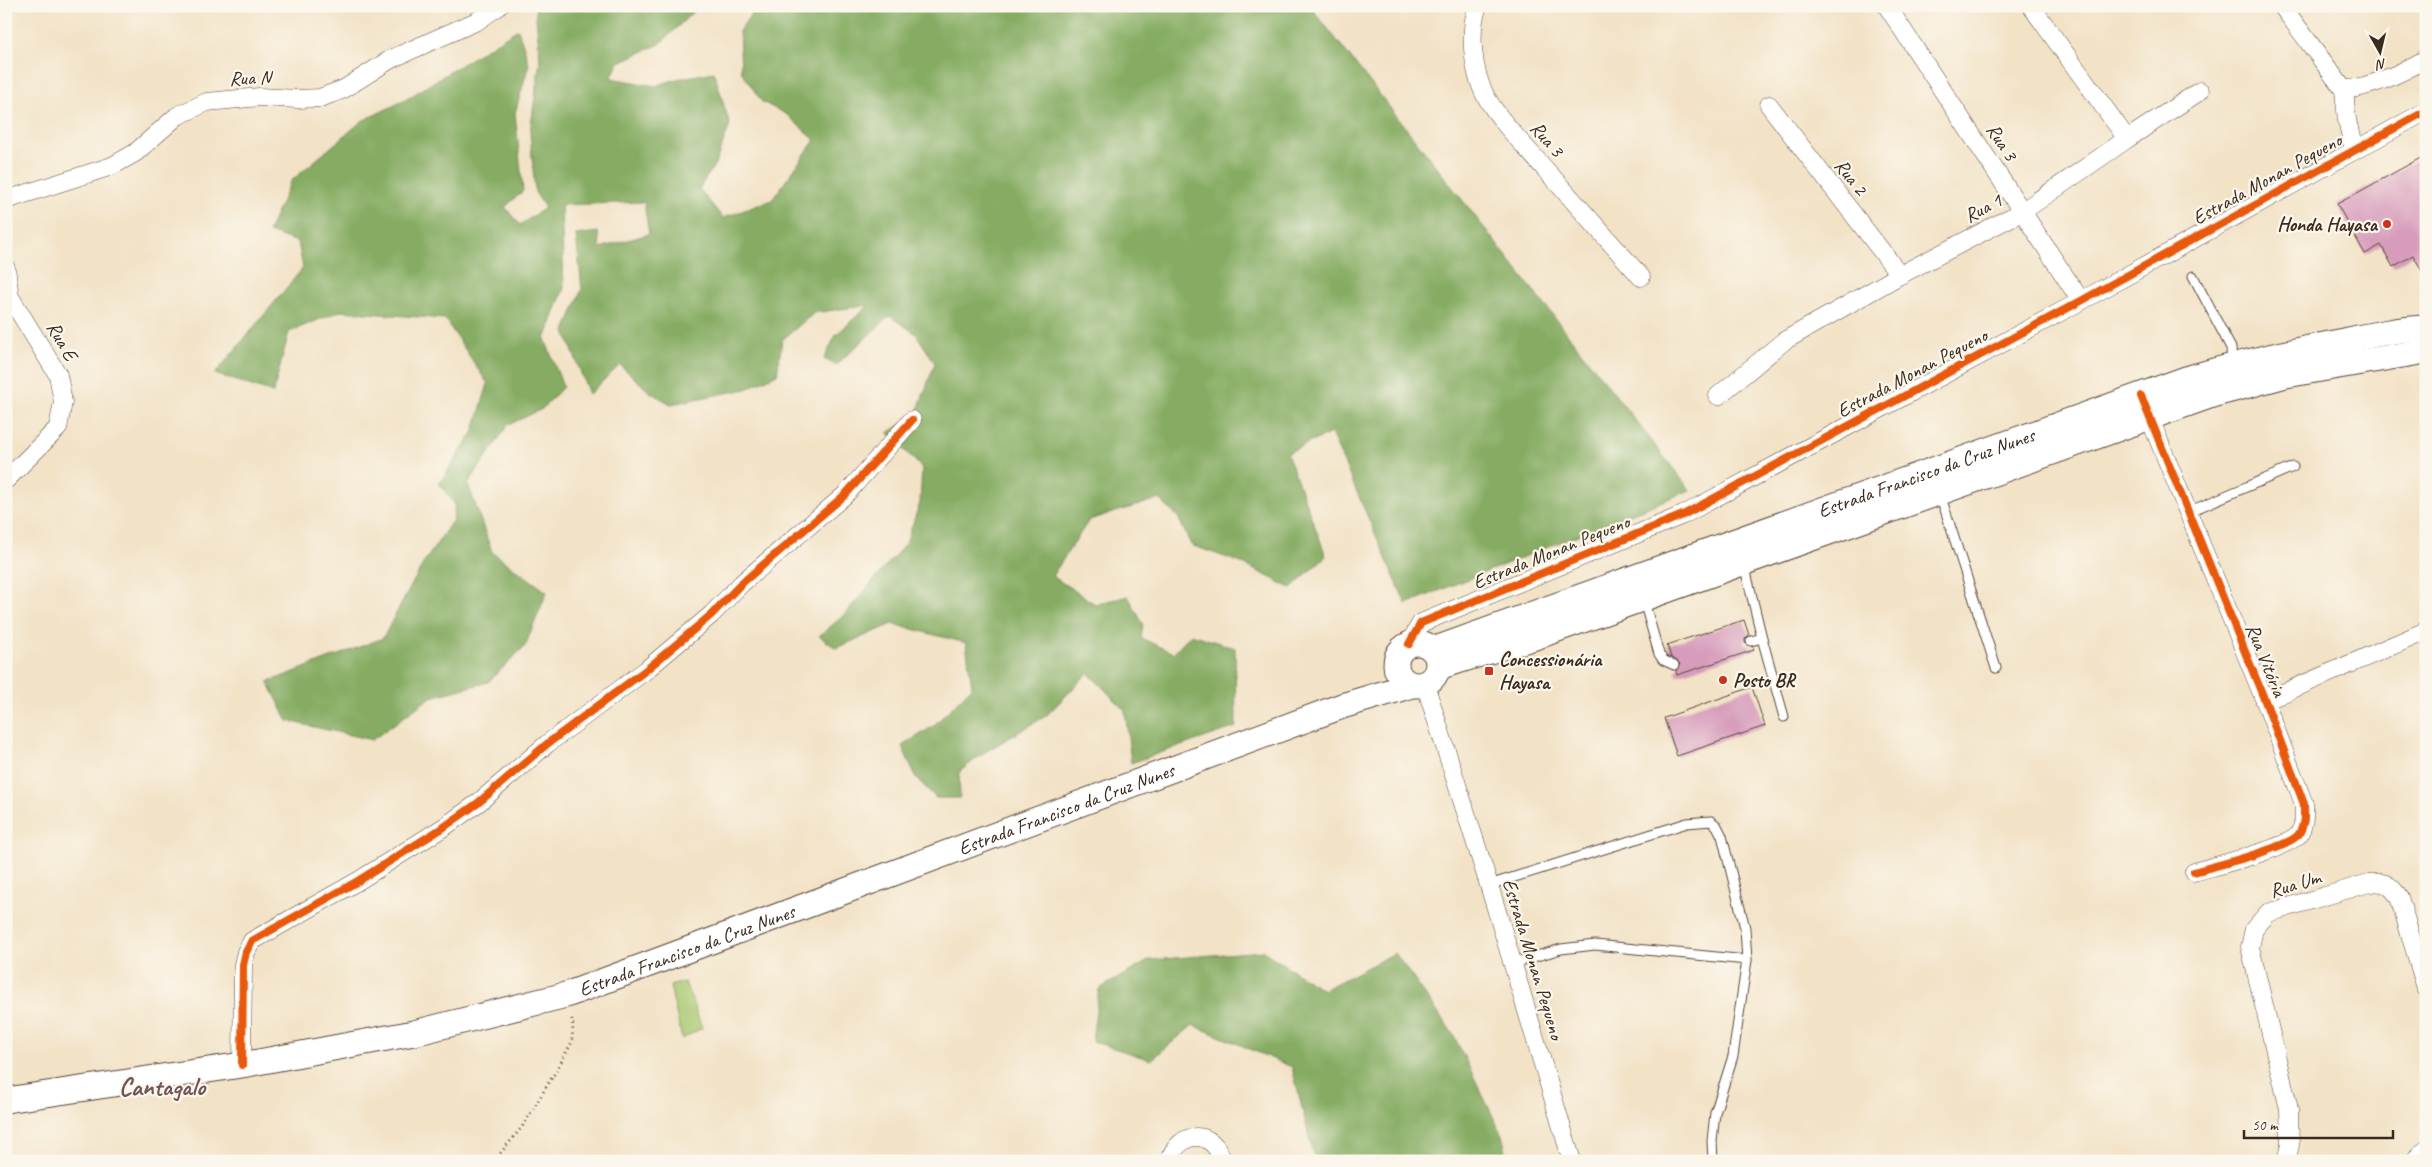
<svg xmlns="http://www.w3.org/2000/svg" width="2432" height="1167" font-family="Caveat,sans-serif">
  <rect width="100%" height="100%" fill="#fbf7ec"/>
  <filter id="ink" filterUnits="userSpaceOnUse"><feTurbulence type="fractalNoise" baseFrequency=".02" numOctaves="2"/><feDisplacementMap in="SourceGraphic" scale="10" xChannelSelector="R" yChannelSelector="G"/><feConvolveMatrix kernelMatrix="1 2 1 2 8 2 1 2 1" color-interpolation-filters="sRGB"/></filter>
  <filter id="wash" filterUnits="userSpaceOnUse"><feTurbulence type="fractalNoise" baseFrequency=".0096" numOctaves="4" result="noise"/><feDisplacementMap in="SourceGraphic" scale="20" xChannelSelector="R" yChannelSelector="G"/><feGaussianBlur stdDeviation="1.12" result="paint"/><feColorMatrix in="noise" values="0 0 0 0 0 0 0 0 0 0 0 0 0 0 0 0 0 1.4 0 .05"/><feComposite in="paint" operator="in"/></filter>
  <g filter="url(#wash)">
    <rect width="100%" height="100%" fill="#f2e2c6"/>
    <path fill="#a7c870" stroke="#717947" d="M685,982L702,1028L682,1039L670,986Z"/>
    <g fill="#85ac62" stroke="#606b40">
      <path d="M535,6H699L660,44L619,62L611,78L655,86L677,79L714,72L730,125L715,164L699,189L723,218L772,200L815,140L786,114L762,102L741,71L739,31L757,6H1310L1690,490L1406,604L1331,433L1287,453L1326,556L1291,588L1239,562L1191,545L1178,517L1159,499L1089,520L1052,576L1095,604L1128,596L1143,624L1141,638L1173,653L1191,634L1235,648L1236,727L1131,763L1125,710L1088,673L1046,716L985,752L959,772L960,798H936L916,778L902,746L932,727L972,687L966,643L893,624L836,648L819,636L843,616L906,543L920,503L922,468L888,433L916,415L935,363L916,334L890,316L836,365L824,359L836,335L869,305L814,313L782,340L777,374L746,389L671,404L651,393L620,365L589,394L565,331L582,289L576,235L598,232L600,248L649,234L644,202L561,205L564,288L545,339L563,387L542,409L508,425L468,484L492,552L547,592L525,646L488,682L431,697L372,740L288,721L268,682L383,638L423,564L453,520L455,504L439,484L473,433L488,384L445,319L340,311L289,332L273,393L215,374L303,268L298,242L268,232L291,181L362,121L405,100L518,29L529,64L515,113L523,191L505,207L520,225L545,208L535,192L530,133L540,60Z"/>
      <path d="M1263,951L1323,990L1395,953L1453,1034L1502,1135L1508,1161H1315L1292,1067L1193,1025L1151,1060L1092,1041L1099,989L1150,960Z"/>
    </g>
    <g id="blocks">
      <g fill="#d79cbb">
        <path d="M2426,155V278L2413,255L2393,267L2381,245L2365,254L2337,204Z"/>
        <path d="M1744,620L1749,635L1745,639V643L1753,647L1754,650L1677,675L1676,671L1680,664L1671,657L1667,645Z"/>
        <path d="M1752,687L1765,726L1677,756L1664,718Z"/>
      </g>
    </g>
  </g>
  <g filter="url(#ink)">
    <use href="#blocks" fill-opacity="0" stroke="#564637" stroke-width="1"/>
    <g fill="none" stroke-linecap="round" stroke-linejoin="round">
      <defs>
        <g id="lane">
          <path d="M2193,276L2231,348L2232,365"/>
          <path d="M1940,494L1996,668"/>
          <path d="M2188,512L2293,467"/>
          <path d="M1744,564L1762,638L1751,641"/>
          <path d="M1644,601L1659,654L1663,660L1674,665"/>
          <path d="M1762,638L1784,717"/>
          <path d="M1489,885L1687,823L1711,821L1717,826L1722,836L1745,928L1747,960L1733,1056L1715,1113L1712,1141L1713,1161"/>
          <path d="M1513,963L1561,949L1595,945L1747,960"/>
        </g>
        <g id="street">
          <path d="M1478,6C1468,31 1473,72 1485,95C1500,122 1525,146 1545,169C1577,205 1609,241 1641,277"/>
          <path d="M1887,6L2081,301"/>
          <path d="M2282,6L2344,90L2347,120L2354,150"/>
          <path d="M2344,90C2375,86 2399,74 2426,59"/>
          <path d="M1769,105L1900,275"/>
          <path d="M2127,139L2200,91"/>
          <path d="M6,200L112,166L135,153L177,116L207,102L260,97L298,99L320,98L344,89L391,59L477,21L499,6"/>
          <path d="M6,268L10,297L58,375L63,402L58,428L6,480"/>
          <path d="M1718,396L1784,341L1900,275L2023,211L2127,139L2031,6"/>
          <path d="M2146,409L2265,701L2304,804C2304,816 2305,824 2299,834C2289,848 2214,866 2194,872"/>
          <path d="M1409,644L1421,623L1683,515L2081,301L2426,111"/>
          <path d="M1425,684L1489,885L1572,1161"/>
          <path d="M2265,701L2426,631"/>
          <path d="M242,1065L243,965L246,952L252,941L358,881L444,827L478,803L547,744L646,670L711,615L742,583L845,495L912,420"/>
          <path d="M1169,1161C1179,1130 1214,1128 1222,1161"/>
          <path d="M2286,1161L2290,1145L2289,1109L2250,947L2254,929L2268,913L2369,883C2384,881 2390,884 2399,897L2426,988"/>
          <path d="M2414,1161L2426,1150"/>
        </g>
        <g id="secondary">
          <circle cx="1417" cy="664" r="21"/>
          <path id="s1" d="M1433,650L2186,379C2236,364 2287,352 2339,342C2367,336 2397,329 2426,328"/>
          <path d="M1438,667L1538,636L2212,395L2286,375L2426,351"/>
          <path id="s2" d="M6,1100L242,1065L414,1033L566,995L1342,706L1412,685"/>
        </g>
      </defs>
      <use href="#lane" stroke="#564637" stroke-width="11"/>
      <use href="#street" stroke="#564637" stroke-width="19"/>
      <use href="#secondary" stroke="#564637" stroke-width="27"/>
      <path stroke="#564637" stroke-width="3" stroke-dasharray="1 4" stroke-linecap="butt" d="M494,1161L522,1127L556,1071L572,1042L573,1025L571,1015"/>
      <use href="#lane" stroke="#fff" stroke-width="9"/>
      <use href="#street" stroke="#fff" stroke-width="18"/>
      <use href="#secondary" stroke="#fff" stroke-width="25"/>
      <defs>
        <g id="cycleway">
          <path d="M2141,396L2265,701L2304,804C2304,816 2305,824 2299,834C2289,848 2214,866 2194,872"/>
          <path d="M1409,644L1421,623L1683,515L2081,301L2426,111"/>
          <path d="M242,1065L243,965L246,952L252,941L358,881L444,827L478,803L547,744L646,670L711,615L742,583L845,495L912,420"/>
        </g>
      </defs>
      <use href="#cycleway" stroke="#fbf7ec" stroke-width="11"/>
      <use href="#cycleway" stroke="#e8590c" stroke-width="8"/>
    </g>
  </g>
  <g fill="#c8321e" stroke="#fbf7ec" stroke-width="2">
    <circle cx="2387" cy="224" r="5"/>
    <rect x="1484" y="666" width="10" height="10" rx="2.5"/>
    <circle cx="1723" cy="680" r="5"/>
  </g>
  <g text-anchor="middle" dominant-baseline="central" stroke-width="4.5" stroke-linejoin="round" paint-order="stroke">
    <g font-size="20" fill="#3b2a1e" stroke="#fbf7ec">
      <text transform="translate(250 78) rotate(-2)">Rua N</text>
      <text transform="translate(1547 139) rotate(49)">Rua 3</text>
      <text transform="translate(2002 142) rotate(57)">Rua 3</text>
      <text transform="translate(1851 177) rotate(52)">Rua 2</text>
      <text transform="translate(2267 179) rotate(-29)">Estrada Monan Pequeno</text>
      <text transform="translate(1983 208) rotate(-28)">Rua 1</text>
      <text transform="translate(62 341) rotate(60)">Rua E</text>
      <text transform="translate(1912 373) rotate(-28)">Estrada Monan Pequeno</text>
      <text stroke="none"><textPath href="#s1" startOffset="524">Estrada Francisco da Cruz Nunes</textPath></text>
      <text transform="translate(1551 552) rotate(-22)">Estrada Monan Pequeno</text>
      <text transform="translate(2266 660) rotate(68)">Rua Vitória</text>
      <text stroke="none"><textPath href="#s2" startOffset="1104">Estrada Francisco da Cruz Nunes</textPath></text>
      <text transform="translate(2295 884) rotate(-17)">Rua Um</text>
      <text stroke="none"><textPath href="#s2" startOffset="699">Estrada Francisco da Cruz Nunes</textPath></text>
      <text transform="translate(1533 959) rotate(73)">Estrada Monan Pequeno</text>
    </g>
    <g font-size="20" font-weight="bold" fill="#3b2a1e" stroke="#fbf7ec" text-anchor="start">
      <text x="2377" y="224" text-anchor="end">Honda Hayasa</text>
      <text x="1499" y="659">Concessionária<tspan x="1499" dy="23">Hayasa</tspan></text>
      <text x="1733" y="680">Posto BR</text>
    </g>
    <g font-size="25" font-weight="bold" fill="#725255" stroke="#fbf7ec">
      <text x="162" y="1087">Cantagalo</text>
    </g>
  </g>
  <rect width="2432" height="1167" fill="none" stroke="#fbf7ec" stroke-width="25"/>
  <g transform="translate(2380 52) rotate(172)" stroke="#fbf7ec" stroke-width="4" paint-order="stroke">
  <path d="M0-4L9 19L0 12L-9 19Z" fill="#3b2a1e"/>
  <text y="-8" font-size="14" font-weight="bold" text-anchor="middle" fill="#3b2a1e">N</text>
  </g>
  <path d="M2244 1130v8h149v-8" fill="none" stroke="#3b2a1e" stroke-width="2.5"/>
  <text x="2252" y="1130" font-size="15" fill="#3b2a1e" stroke="#fbf7ec" stroke-width="4" paint-order="stroke">50 m</text>
</svg>
